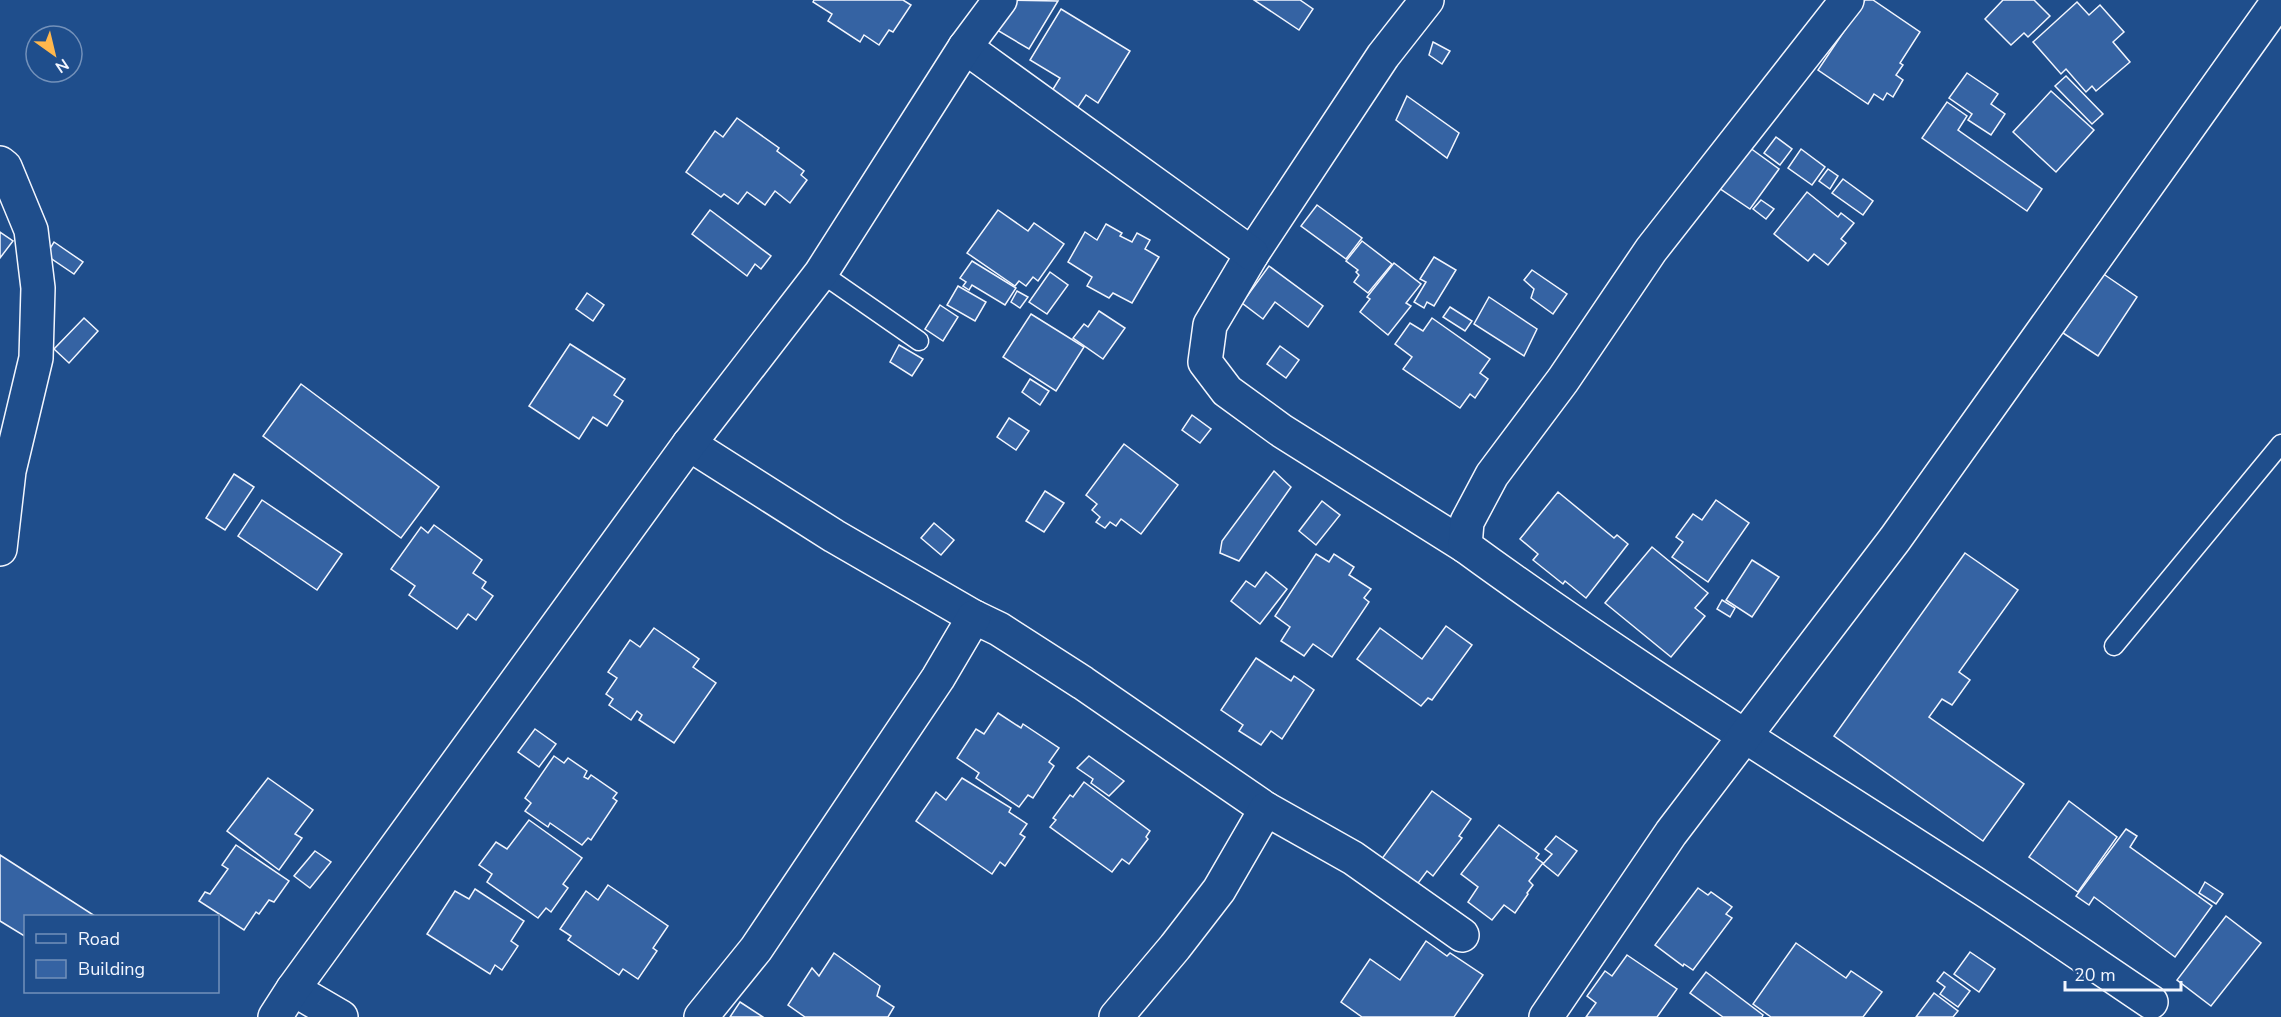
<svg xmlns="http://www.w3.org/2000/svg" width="2281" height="1017" font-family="'Nunito Sans',sans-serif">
  <rect width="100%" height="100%" fill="#1f4e8c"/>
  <g fill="#3563a3" stroke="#f2f6ff" stroke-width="1.5">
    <path d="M814,0H903L911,5L893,32L889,30L879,45L864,35L860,42L828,21L832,14L813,2Z"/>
    <path d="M1008,0L1058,1L1029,49L992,27Z"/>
    <path d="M1254,0H1300L1313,9L1299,30Z"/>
    <path d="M1865,0H1873L1920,32L1900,63L1903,65L1896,75L1903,80L1893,97L1887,93L1883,100L1874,94L1868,104L1818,70Z"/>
    <path d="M2003,0H2034L2050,16L2028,37L2024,33L2011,45L1985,19Z"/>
    <path d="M2077,2L2089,15L2100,5L2124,32L2113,42L2130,62L2096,91L2092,86L2086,92L2066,69L2061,74L2033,42Z"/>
    <path d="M1061,9L1130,51L1098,103L1086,95L1076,110L1050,94L1060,78L1030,60Z"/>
    <path d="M1433,42L1450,51L1442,64L1429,55Z"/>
    <path d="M1967,73L1998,94L1991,104L2005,114L1991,135L1968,120L1972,114L1949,98Z"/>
    <path d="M2066,76L2103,114L2092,124L2055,86Z"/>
    <path d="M2051,91L2094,130L2056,172L2013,132Z"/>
    <path d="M1407,96L1459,133L1447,158L1396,120Z"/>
    <path d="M1947,102L1967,116L1958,130L2042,189L2027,211L1922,138Z"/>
    <path d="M737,118L779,148L777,151L804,171L801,175L807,180L790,203L775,191L765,205L747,192L738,204L724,194L721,197L686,172L715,131L723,137Z"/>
    <path d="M1776,137L1792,149L1780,165L1764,153Z"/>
    <path d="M1746,145L1779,169L1750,209L1716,186Z"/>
    <path d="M1801,149L1825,167L1812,185L1788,168Z"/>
    <path d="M1828,169L1838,176L1830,189L1819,181Z"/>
    <path d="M1843,179L1873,201L1863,215L1832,193Z"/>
    <path d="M1807,192L1838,217L1841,213L1854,223L1841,239L1846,243L1828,265L1814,254L1808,261L1774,234Z"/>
    <path d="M1761,200L1774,209L1766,219L1753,209Z"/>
    <path d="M1317,205L1362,238L1346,259L1301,226Z"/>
    <path d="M710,210L771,256L761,269L755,264L747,276L692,234Z"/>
    <path d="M998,210L1028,231L1034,223L1064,244L1038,281L1033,277L1026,286L1019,281L1015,286L967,253Z"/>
    <path d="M1106,224L1122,233L1120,236L1132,242L1137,233L1150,240L1145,249L1159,257L1132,303L1113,293L1109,298L1087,286L1092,277L1068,262L1085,232L1097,240Z"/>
    <path d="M0,232L13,241L0,258Z"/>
    <path d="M1362,241L1392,264L1368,293L1354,282L1359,275L1356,272L1358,270L1346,261Z"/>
    <path d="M54,242L83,262L74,274L46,255Z"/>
    <path d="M1434,257L1456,270L1434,306L1427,302L1424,308L1414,302L1426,282L1420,279Z"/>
    <path d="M972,261L1016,288L1005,305L972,285L969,290L963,286L966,282L960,278Z"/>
    <path d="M1394,263L1421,284L1406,303L1411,306L1388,335L1360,312L1370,299L1367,297Z"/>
    <path d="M1269,266L1323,306L1308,327L1275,302L1263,319L1242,303Z"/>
    <path d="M1532,270L1567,294L1553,314L1531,298L1534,289L1524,280Z"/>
    <path d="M1050,272L1068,285L1047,314L1029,302Z"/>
    <path d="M2102,273L2137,297L2098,356L2063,333Z"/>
    <path d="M958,286L986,302L975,321L947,305Z"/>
    <path d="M1017,291L1028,297L1020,308L1011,302Z"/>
    <path d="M587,293L604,305L593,321L576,309Z"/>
    <path d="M1489,297L1537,329L1524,356L1474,324Z"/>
    <path d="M940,305L958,317L943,341L925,329Z"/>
    <path d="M1450,307L1472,321L1465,331L1443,317Z"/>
    <path d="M1099,311L1125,328L1103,359L1073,338L1084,324L1088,327Z"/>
    <path d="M1031,314L1084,347L1056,391L1003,357Z"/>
    <path d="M84,318L98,331L69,363L54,349Z"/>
    <path d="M1432,318L1490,359L1480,373L1488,379L1475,398L1470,394L1460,408L1403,369L1412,357L1395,344L1410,323L1423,331Z"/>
    <path d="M570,344L625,379L614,395L623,401L607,426L593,417L579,439L529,406Z"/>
    <path d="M899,345L923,359L912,376L890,362Z"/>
    <path d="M1280,346L1299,360L1286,378L1267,364Z"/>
    <path d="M1030,379L1049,391L1040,405L1022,392Z"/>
    <path d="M301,384L439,487L401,538L263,436Z"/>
    <path d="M1192,415L1211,429L1200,443L1182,430Z"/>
    <path d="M1009,418L1029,431L1016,450L997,437Z"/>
    <path d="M1124,444L1178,485L1141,534L1121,519L1116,526L1110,522L1105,528L1096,522L1100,517L1092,510L1097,504L1086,495Z"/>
    <path d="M1274,471L1291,487L1239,561L1220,553L1222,541Z"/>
    <path d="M234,474L254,487L225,530L206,518Z"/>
    <path d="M1045,491L1064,503L1044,532L1026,521Z"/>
    <path d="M1558,492L1614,538L1617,535L1628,544L1586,598L1565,581L1563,584L1533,560L1538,554L1520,539Z"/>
    <path d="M262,500L342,554L317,590L238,536Z"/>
    <path d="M1716,500L1749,523L1708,582L1672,557L1683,542L1676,537L1693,514L1702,520Z"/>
    <path d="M1322,501L1340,515L1316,545L1299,531Z"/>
    <path d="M934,523L954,540L941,555L921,538Z"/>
    <path d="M434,525L482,560L473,573L486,582L482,588L493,596L476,620L468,614L457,629L409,595L415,586L391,569L421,527L428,533Z"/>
    <path d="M1652,547L1708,593L1695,608L1705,616L1671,657L1605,603Z"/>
    <path d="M1965,553L2018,590L1959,672L1970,680L1952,705L1942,699L1929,717L2024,784L1983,841L1834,736Z"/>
    <path d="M1316,554L1329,562L1334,554L1354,567L1349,575L1371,589L1364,598L1369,602L1332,657L1313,644L1304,656L1281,641L1290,627L1275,616Z"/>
    <path d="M1752,560L1779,577L1752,617L1726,600Z"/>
    <path d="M1266,572L1287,589L1260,624L1231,601L1246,581L1255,587Z"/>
    <path d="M1722,600L1735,608L1730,617L1717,609Z"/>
    <path d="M1446,626L1472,645L1432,700L1428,698L1421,706L1357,659L1380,628L1422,659Z"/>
    <path d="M654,628L699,659L693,667L716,683L674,743L639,720L642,715L637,711L631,720L609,705L613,699L606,694L617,678L608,672L630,640L640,647Z"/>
    <path d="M1256,658L1291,681L1294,676L1314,690L1282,739L1271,731L1261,745L1239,731L1243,725L1221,710Z"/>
    <path d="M998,713L1021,728L1023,724L1059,748L1049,762L1054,766L1033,798L1028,795L1019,807L976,778L979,773L957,758L976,729L984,734Z"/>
    <path d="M535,729L556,744L539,767L518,752Z"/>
    <path d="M554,756L564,763L568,758L587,771L584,777L588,779L591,775L617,793L613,798L617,801L591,840L588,838L582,845L550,823L548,827L525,811L531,803L525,798Z"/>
    <path d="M1089,756L1124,781L1109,796L1091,783L1093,779L1077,768Z"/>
    <path d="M268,778L313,810L295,834L302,838L279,870L227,831Z"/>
    <path d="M962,778L1011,808L1009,812L1027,824L1020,834L1025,837L1005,866L1000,862L992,874L916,821L936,792L946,800Z"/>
    <path d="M1084,782L1150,831L1146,837L1148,839L1129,864L1122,859L1112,872L1050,827L1056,820L1053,818L1070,795L1073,797Z"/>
    <path d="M1432,791L1471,819L1459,836L1462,838L1433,876L1427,871L1413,890L1378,864Z"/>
    <path d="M2069,801L2117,837L2078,892L2029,857Z"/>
    <path d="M529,820L582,858L563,884L568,888L551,912L546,908L538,918L487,882L492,874L479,865L496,842L507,849Z"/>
    <path d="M1499,825L1539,854L1536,858L1543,863L1529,881L1533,885L1527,893L1528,894L1515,913L1504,905L1492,920L1468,902L1478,887L1461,874Z"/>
    <path d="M2126,829L2137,836L2130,847L2212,906L2175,957L2094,897L2089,905L2076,896Z"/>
    <path d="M1556,836L1577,851L1558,876L1543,864L1552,854L1545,849Z"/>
    <path d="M236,845L289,881L274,902L269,900L259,914L256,912L244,930L199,901L205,892L210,894L228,869L222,865Z"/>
    <path d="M315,851L331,862L310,888L294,876Z"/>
    <path d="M0,855L95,916H26V937L0,921Z"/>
    <path d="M2205,882L2223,894L2216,904L2199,893Z"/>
    <path d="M608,885L668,926L653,948L657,951L638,979L623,969L619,975L568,940L571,936L560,929L586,891L598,900Z"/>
    <path d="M1698,888L1708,895L1711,892L1732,907L1726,914L1732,918L1693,970L1684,964L1683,966L1655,945Z"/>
    <path d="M475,889L524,921L511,941L518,946L502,970L495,965L490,974L427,934L455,891L469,899Z"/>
    <path d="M2226,916L2261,943L2211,1006L2177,980Z"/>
    <path d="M1426,941L1447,956L1450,953L1483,975L1454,1017H1362L1341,1002L1370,959L1400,980Z"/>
    <path d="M1796,943L1846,978L1851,971L1882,992L1863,1017H1771L1753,1004Z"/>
    <path d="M1970,952L1995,969L1979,992L1954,974Z"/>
    <path d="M834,953L880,986L877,996L894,1007L888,1017H805L788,1005L812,968L819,976Z"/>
    <path d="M1627,955L1677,989L1657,1017H1586L1596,1003L1587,996L1605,971L1612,976Z"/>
    <path d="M1706,972L1763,1015L1762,1017H1723L1690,993Z"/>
    <path d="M1944,972L1970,991L1958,1007L1940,994L1945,987L1937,981Z"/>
    <path d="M1934,993L1958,1011L1953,1017H1916Z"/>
    <path d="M740,1002L763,1017H730Z"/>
  </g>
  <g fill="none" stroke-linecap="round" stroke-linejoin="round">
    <defs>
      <g id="service">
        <path d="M821,273L919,341"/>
        <path d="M2114,646L2281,444"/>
      </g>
      <g id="minor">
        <path d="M1427,0L1383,56L1252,254L1210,325L1205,362L1227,391L1282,431L1465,546"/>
        <path d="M1847,0L1651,250L1563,380L1492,475L1467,522L1465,546C1633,669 1811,777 1986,891C2041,927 2096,965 2151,1002"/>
        <path d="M965,47L1252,254"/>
        <path d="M0,163L5,167L31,230L38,288L36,358L9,471L0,549"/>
        <path d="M689,444L834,536L974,617L999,629L1083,683L1266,809"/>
        <path d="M293,989L341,1017"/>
        <path d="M275,1017L293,989L689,444L821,273L965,47L1000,0"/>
        <path d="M701,1017L756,949L938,678L974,617"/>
        <path d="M1116,1017L1175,947L1219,890L1266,809L1353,858L1462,935"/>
        <path d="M1546,1017L1671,833L1895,539L2274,7"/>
      </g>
    </defs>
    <use href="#service" stroke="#f2f6ff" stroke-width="21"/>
    <use href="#minor" stroke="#f2f6ff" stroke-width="36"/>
    <use href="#service" stroke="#1f4e8c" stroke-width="18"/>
    <use href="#minor" stroke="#1f4e8c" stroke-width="33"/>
  </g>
  <rect x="24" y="915" width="195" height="78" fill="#1f4e8c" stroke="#7391ba" stroke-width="1.5"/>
  <rect x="36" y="934" width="30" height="9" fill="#1f4e8c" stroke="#7391ba" stroke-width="1.5"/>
  <text x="78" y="945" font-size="18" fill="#f2f6ff">Road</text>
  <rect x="36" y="960" width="30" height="18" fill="#3563a3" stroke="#7391ba" stroke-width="1.5"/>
  <text x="78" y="975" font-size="18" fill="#f2f6ff">Building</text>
  <g transform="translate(54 54) rotate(146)"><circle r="28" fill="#1f4e8c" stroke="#7391ba" stroke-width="1.5"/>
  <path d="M0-4.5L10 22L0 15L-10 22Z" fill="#ffb74d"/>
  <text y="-9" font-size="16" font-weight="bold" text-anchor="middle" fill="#f2f6ff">N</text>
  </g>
  <path d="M2065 981v9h116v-9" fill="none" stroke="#f2f6ff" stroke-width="3"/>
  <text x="2074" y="981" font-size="18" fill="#f2f6ff" stroke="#1f4e8c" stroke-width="4.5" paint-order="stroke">20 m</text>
</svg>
